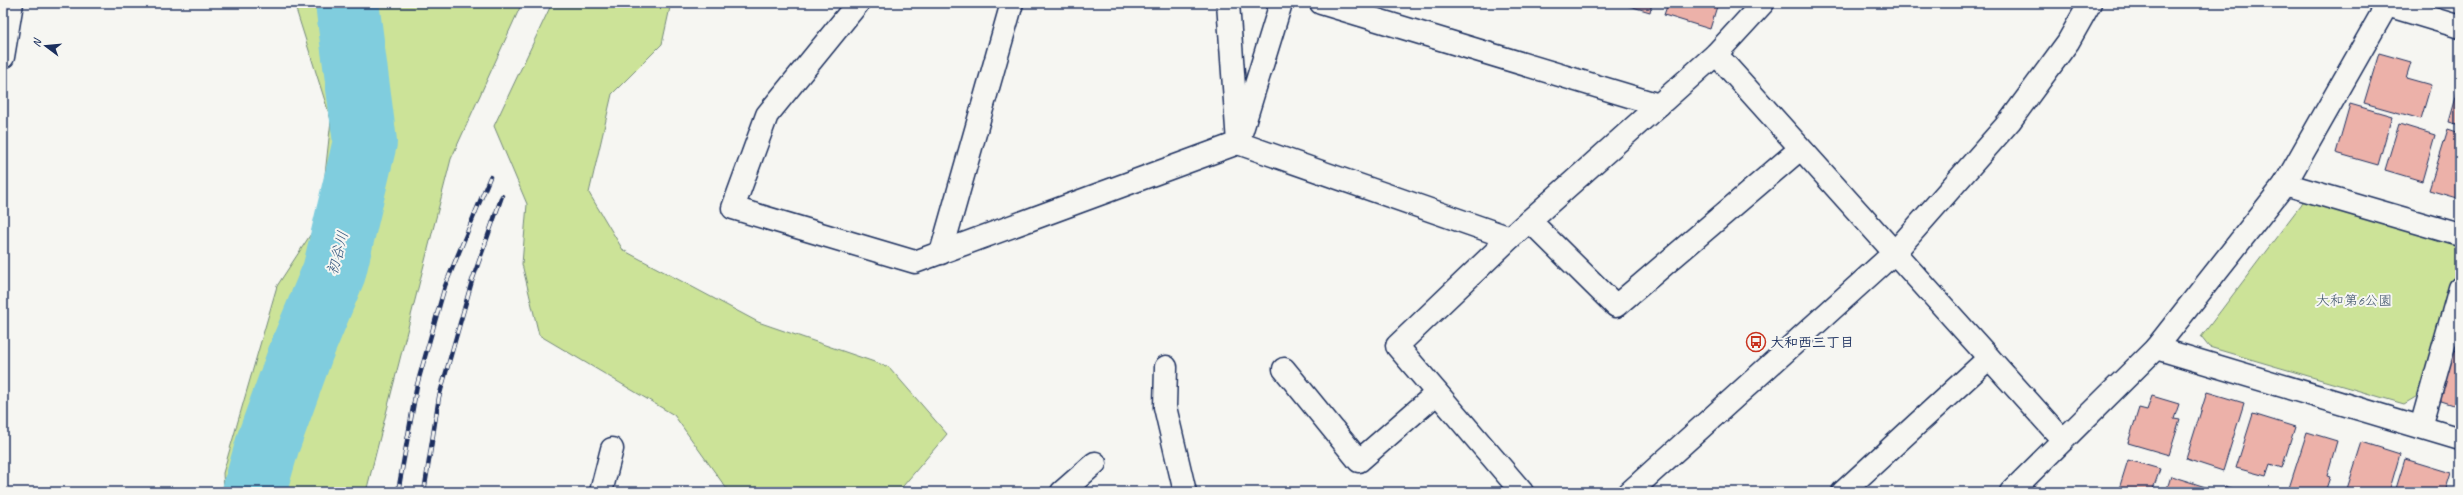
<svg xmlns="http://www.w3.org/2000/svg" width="2463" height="495" font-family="Caveat,'Klee One',sans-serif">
  <rect width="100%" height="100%" fill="#f6f6f2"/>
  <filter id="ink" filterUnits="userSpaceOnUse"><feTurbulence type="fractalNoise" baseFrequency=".025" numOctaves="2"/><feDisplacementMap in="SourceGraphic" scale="8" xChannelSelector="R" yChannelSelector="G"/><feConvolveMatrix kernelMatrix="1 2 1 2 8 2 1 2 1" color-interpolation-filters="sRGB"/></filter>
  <g filter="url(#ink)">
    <g fill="#cce398" stroke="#74897b">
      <path d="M294,3H522L451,159L366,492H224L223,473L277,286L320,220L331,120Z"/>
      <path d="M552,3H671L662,44L612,94L589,193L623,250L758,322L889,367L947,434L898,492H729L674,415L539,335L522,264L527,204L494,126Z"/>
      <path d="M2306,198L2455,239L2460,258L2419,395L2404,404L2209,347L2201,337Z"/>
    </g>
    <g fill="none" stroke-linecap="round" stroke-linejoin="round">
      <path stroke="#80cdde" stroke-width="64" d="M254,492L268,443L302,349L334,272L365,142L347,3"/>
    </g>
    <g fill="#ecb1a9" stroke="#1b2f5e">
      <path d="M1619,3H1652L1650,12Z"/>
      <path d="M1668,3H1718L1710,29L1664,15Z"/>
      <path d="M2379,53L2411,62L2406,78L2431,85L2421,119L2364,103Z"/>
      <path d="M2460,83V125L2449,122Z"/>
      <path d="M2350,104L2392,116L2378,165L2336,153Z"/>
      <path d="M2399,124L2435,135L2422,181L2385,170Z"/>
      <path d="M2448,129L2460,133V199L2429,190Z"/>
      <path d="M2447,348L2460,352V407L2432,398Z"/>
      <path d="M2207,392L2244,403L2223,471L2186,459Z"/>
      <path d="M2152,396L2179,404L2174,419L2180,420L2169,455L2128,443L2139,408L2147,410Z"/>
      <path d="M2253,414L2295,427L2282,468L2270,464L2266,476L2236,468Z"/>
      <path d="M2307,432L2337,441L2327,476L2330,477L2325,492H2302L2289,488Z"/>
      <path d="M2362,442L2400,454L2389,492H2346Z"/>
      <path d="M2405,459L2451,473L2445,492H2395Z"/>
      <path d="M2128,460L2160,469L2152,492H2118Z"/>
      <path d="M2171,476L2215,490V492H2166Z"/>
      <path d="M2225,486L2244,492H2223Z"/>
    </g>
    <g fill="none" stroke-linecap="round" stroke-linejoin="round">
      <defs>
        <g id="minor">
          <path d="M858,3L767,115L733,208L915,262L1238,143L1228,3"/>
          <path d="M1281,3L1238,143L1510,238L1716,54L1763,3"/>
          <path d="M1321,3L1659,105"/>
          <path d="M2387,5L2460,27"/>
          <path d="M1716,54L2063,440"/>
          <path d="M3,57L12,3"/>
          <path d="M2285,184L2460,235"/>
          <path d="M1530,221L1616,306L1800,149"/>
          <path d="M1510,238L1397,346L1522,492"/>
          <path d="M941,253L1012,3"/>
          <path d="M2156,348L2460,439"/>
          <path d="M1166,367L1165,407L1185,492"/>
          <path d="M1284,369L1359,461L1437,393"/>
          <path d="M2421,427L2460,288"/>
          <path d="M601,492L612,449"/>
          <path d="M1062,492L1095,463"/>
          <path d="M1843,492L1989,358"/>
          <path d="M2011,492L2156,348L2285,184L2388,3"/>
        </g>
        <path id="tertiary" d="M1630,492L1894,253L2010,121L2068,42L2090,3"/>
      </defs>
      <use href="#minor" stroke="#1b2f5e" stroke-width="25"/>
      <use href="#tertiary" stroke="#1b2f5e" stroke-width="25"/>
      <use href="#minor" stroke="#f6f6f2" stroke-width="22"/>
      <use href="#tertiary" stroke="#f6f6f2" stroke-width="22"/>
      <defs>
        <g id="rail">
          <path d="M398,492L417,385L445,286L490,177"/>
          <path d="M424,492L439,397L472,281L502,196"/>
        </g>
      </defs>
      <use href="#rail" stroke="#1b2f5e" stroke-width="4.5"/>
      <use href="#rail" stroke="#f6f6f2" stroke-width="3" stroke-dasharray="9" stroke-linecap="butt"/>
    </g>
  </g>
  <defs>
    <symbol id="bus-ring" viewBox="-11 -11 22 22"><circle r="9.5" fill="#f6f6f2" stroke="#c8321e" stroke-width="1.5"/><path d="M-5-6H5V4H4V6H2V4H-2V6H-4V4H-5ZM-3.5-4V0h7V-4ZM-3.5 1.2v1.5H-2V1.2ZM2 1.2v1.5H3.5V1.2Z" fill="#c8321e"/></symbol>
  </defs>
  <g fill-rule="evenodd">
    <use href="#bus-ring" x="1745" y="331" width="22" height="22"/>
  </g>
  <g text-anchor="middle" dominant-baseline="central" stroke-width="4" stroke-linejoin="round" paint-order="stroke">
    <g font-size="14" fill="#3e536a" stroke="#f6f6f2">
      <text x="2354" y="300">大和第6公園</text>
    </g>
    <g font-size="14" font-weight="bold" fill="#1b2f5e" stroke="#f6f6f2" text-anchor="start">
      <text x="1770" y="342">大和西三丁目</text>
    </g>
    <g font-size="15" font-style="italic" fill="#34567e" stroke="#f6f6f2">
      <text transform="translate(338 253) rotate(-75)">初谷川</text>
    </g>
  </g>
  <rect width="2463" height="495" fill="none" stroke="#f6f6f2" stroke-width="16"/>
  <rect x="8" y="8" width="2447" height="479" fill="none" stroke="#1b2f5e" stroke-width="1.5" filter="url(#ink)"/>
  <g transform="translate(46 46) rotate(286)" stroke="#f6f6f2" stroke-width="3" paint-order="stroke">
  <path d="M0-3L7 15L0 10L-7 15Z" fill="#1b2f5e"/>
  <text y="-6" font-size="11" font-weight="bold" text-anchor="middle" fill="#1b2f5e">N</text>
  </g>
</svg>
